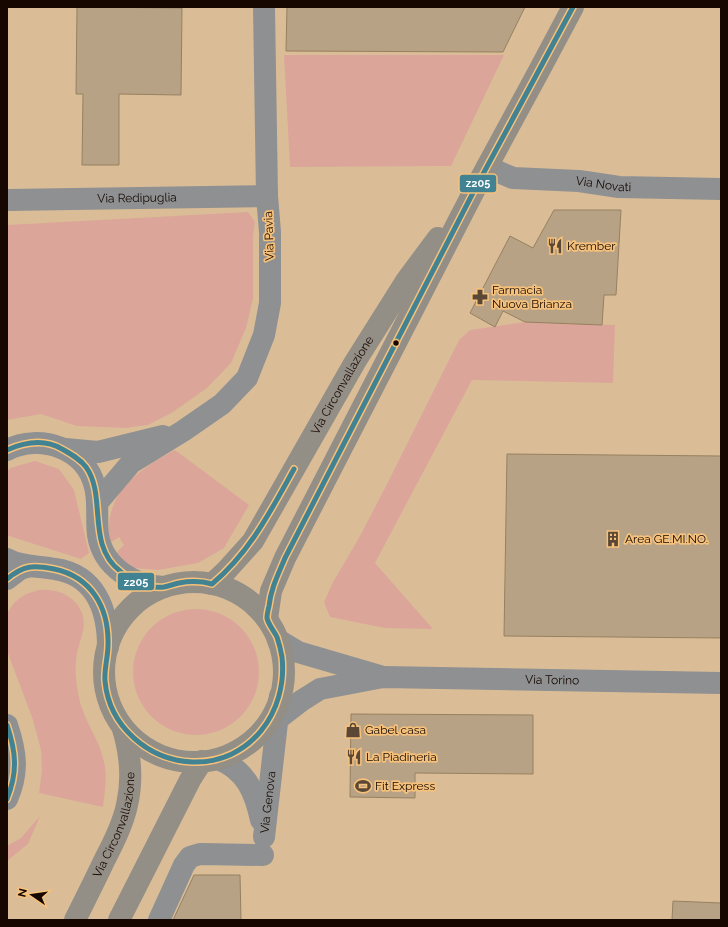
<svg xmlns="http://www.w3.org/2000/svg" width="728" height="927" font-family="Raleway,sans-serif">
  <rect width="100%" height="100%" fill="#dabd97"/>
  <g fill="#dba699">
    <path d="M284,55H504L451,166L290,167Z"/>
    <path d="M248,212L255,222L253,236V299L246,328L231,363L207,388L173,412L148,425L124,428L77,426L41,414L7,420V225Z"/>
    <path d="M525,322L615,325L613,383L472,380L375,563L433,629L385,628L330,617L324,602L333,582L360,536L384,490L459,340L470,330Z"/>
    <path d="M175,450L249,505L224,548L198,563L158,570L133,568L115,554L124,545L119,537L110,543C102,495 137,470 175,450Z"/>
    <path d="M35,461L59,469L74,490L89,553L81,559L9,536L7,534V472L10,468Z"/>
    <path d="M39,590C54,589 70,593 79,607C89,623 81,636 77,653C76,661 75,670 76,678C77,688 79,701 83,711C89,727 99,741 103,758C108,774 105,791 103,807L39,793L42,770L41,750L32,717L7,651V613L14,603L20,598L26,594Z"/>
    <circle cx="196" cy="672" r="63"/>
    <path d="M40,816L28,844L7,861V846L21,838Z"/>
  </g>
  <g fill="#b8a285" stroke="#97805f">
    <path d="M77,7L182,8L181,95L119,94V165H82L83,94H76Z"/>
    <path d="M287,7H525L503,52L286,51Z"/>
    <path d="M554,210H621L616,295H604L602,325L525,322L503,311L495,327L470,313L510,236L533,248Z"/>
    <path d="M507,454L721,456V638L504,636Z"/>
    <path d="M351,714L533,715V774L415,773V798L350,797Z"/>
    <path d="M194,875H240L241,920H173Z"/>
    <path d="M673,901L721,903V920H672Z"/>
  </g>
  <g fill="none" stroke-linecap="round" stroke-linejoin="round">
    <g stroke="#8e9092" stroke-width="22">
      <path id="s1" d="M487,167L513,178L579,181L619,187L721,189"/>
      <path id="s2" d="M7,200L267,196"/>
      <path d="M65,449L98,452L163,436"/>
      <path d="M7,450C40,433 86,448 95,487C99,502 96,519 98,535C103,567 134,586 164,587"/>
      <path d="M97,503L131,463L183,431L222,404L247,378L264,335L270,303V232L267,196L264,7"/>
      <path d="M7,559C21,567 39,566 55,569C96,575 108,610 108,647"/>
      <path d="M7,579L20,569L31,566"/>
      <path d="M278,640L298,652L380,676"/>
      <path d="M7,725C16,752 19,772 7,799"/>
      <path id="s3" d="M262,731L301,701L320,689L383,677L721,683"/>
      <path d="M218,759C246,770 255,792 261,820"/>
      <path id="s4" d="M264,837L280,696"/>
      <path d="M159,920L184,865L190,857L200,854L263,855"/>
    </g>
    <g stroke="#938e86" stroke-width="22">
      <circle cx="194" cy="672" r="90"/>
      <path id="s5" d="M212,584L226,571L253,541L355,362L406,281L438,238"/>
      <path d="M267,619L271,591L285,558L476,187L540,69L573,7"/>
      <path id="s6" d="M75,920C85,900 95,880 105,859C114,842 123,824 127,805C133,779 130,751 122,726"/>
      <path d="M119,920L190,780L202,761"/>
    </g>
    <defs>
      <g id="bus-1">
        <path d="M7,450C25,442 45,439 62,449C71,454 80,459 86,467C107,496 86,545 120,571C131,581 149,589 164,587C169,586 174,584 179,583C190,581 201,581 212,584C250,552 270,512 294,469"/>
        <path d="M7,579C24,565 33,565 54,569C92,577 109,608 108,645C108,657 104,669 105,681C109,726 148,760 192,762C250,764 288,712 282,657C281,651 279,643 277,637C274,631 268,624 267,618C267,615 268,610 269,606C271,588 278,575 285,558L476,187L573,7"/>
        <path d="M7,725C16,752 18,772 7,799"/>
      </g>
    </defs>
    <use href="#bus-1" stroke="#f6c17b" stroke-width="8"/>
    <use href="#bus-1" stroke="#418393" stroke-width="5"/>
  </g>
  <defs>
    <symbol id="restaurant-bare" viewBox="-9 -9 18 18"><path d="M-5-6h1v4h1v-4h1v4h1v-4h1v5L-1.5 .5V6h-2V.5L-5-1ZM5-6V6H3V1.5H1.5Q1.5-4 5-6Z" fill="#5b4735" stroke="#f6c17b" stroke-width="2.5" paint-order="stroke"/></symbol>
    <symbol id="pharmacy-bare" viewBox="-9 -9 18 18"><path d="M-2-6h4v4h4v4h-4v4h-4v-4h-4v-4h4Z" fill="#5b4735" stroke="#f6c17b" stroke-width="2.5" paint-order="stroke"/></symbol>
    <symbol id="building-bare" viewBox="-9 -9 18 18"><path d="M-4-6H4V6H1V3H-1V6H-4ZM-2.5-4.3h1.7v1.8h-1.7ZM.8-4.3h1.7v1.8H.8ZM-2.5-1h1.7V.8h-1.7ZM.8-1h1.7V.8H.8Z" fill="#5b4735" stroke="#f6c17b" stroke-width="2.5" paint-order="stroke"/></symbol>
    <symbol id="shop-bare" viewBox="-9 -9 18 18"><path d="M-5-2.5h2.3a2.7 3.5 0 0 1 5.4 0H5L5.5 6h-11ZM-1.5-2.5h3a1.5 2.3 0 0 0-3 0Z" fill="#5b4735" stroke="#f6c17b" stroke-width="2.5" paint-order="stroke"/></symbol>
    <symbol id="stadium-bare" viewBox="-9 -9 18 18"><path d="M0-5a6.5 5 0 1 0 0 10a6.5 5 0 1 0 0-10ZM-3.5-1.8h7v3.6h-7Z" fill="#5b4735" stroke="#f6c17b" stroke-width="2.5" paint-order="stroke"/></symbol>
  </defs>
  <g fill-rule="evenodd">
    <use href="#restaurant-bare" x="544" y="235" width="22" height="22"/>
    <use href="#pharmacy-bare" x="469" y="286" width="22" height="22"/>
    <use href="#building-bare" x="602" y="528" width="22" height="22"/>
    <use href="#shop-bare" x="342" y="719" width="22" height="22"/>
    <use href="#restaurant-bare" x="343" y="746" width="22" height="22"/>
    <use href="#stadium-bare" x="352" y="775" width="22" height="22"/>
  </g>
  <circle fill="#160800" stroke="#f6c17b" stroke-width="1.5" cx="396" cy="343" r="3.5"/>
  <g text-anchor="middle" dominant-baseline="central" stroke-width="3.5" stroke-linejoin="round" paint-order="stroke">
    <g font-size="12" fill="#160800" stroke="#f6c17b">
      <text stroke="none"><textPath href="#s1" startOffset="119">Via Novati</textPath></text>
      <text stroke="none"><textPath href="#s2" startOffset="130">Via Redipuglia</textPath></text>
      <text transform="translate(269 236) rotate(-92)">Via Pavia</text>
      <text stroke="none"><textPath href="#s5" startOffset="239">Via Circonvallazione</textPath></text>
      <text stroke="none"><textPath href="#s3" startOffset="305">Via Torino</textPath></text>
      <text stroke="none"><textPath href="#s4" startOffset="35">Via Genova</textPath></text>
      <text stroke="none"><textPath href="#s6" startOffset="104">Via Circonvallazione</textPath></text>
    </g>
    <g font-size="12" fill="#160800" stroke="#f6c17b" text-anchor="start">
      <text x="567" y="246">Krember</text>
      <text x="492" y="290">Farmacia<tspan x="492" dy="14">Nuova Brianza</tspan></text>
      <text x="625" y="539">Area GE.MI.NO.</text>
      <text x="365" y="730">Gabel casa</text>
      <text x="366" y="757">La Piadineria</text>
      <text x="375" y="786">Fit Express</text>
    </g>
  </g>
  <g stroke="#f6c17b" stroke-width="1.5">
    <rect x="459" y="174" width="38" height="19" rx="4" fill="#418393"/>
    <rect x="117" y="572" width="38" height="19" rx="4" fill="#418393"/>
  </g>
  <g font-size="11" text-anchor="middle" font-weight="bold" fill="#fff">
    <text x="478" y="187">z205</text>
    <text x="136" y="586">z205</text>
  </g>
  <rect width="728" height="927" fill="none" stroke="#160800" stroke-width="16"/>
  <g transform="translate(32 895) rotate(283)" stroke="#f6c17b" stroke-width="3" paint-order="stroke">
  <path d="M0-3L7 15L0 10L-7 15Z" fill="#160800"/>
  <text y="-6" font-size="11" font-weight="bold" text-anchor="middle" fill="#160800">N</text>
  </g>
</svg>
